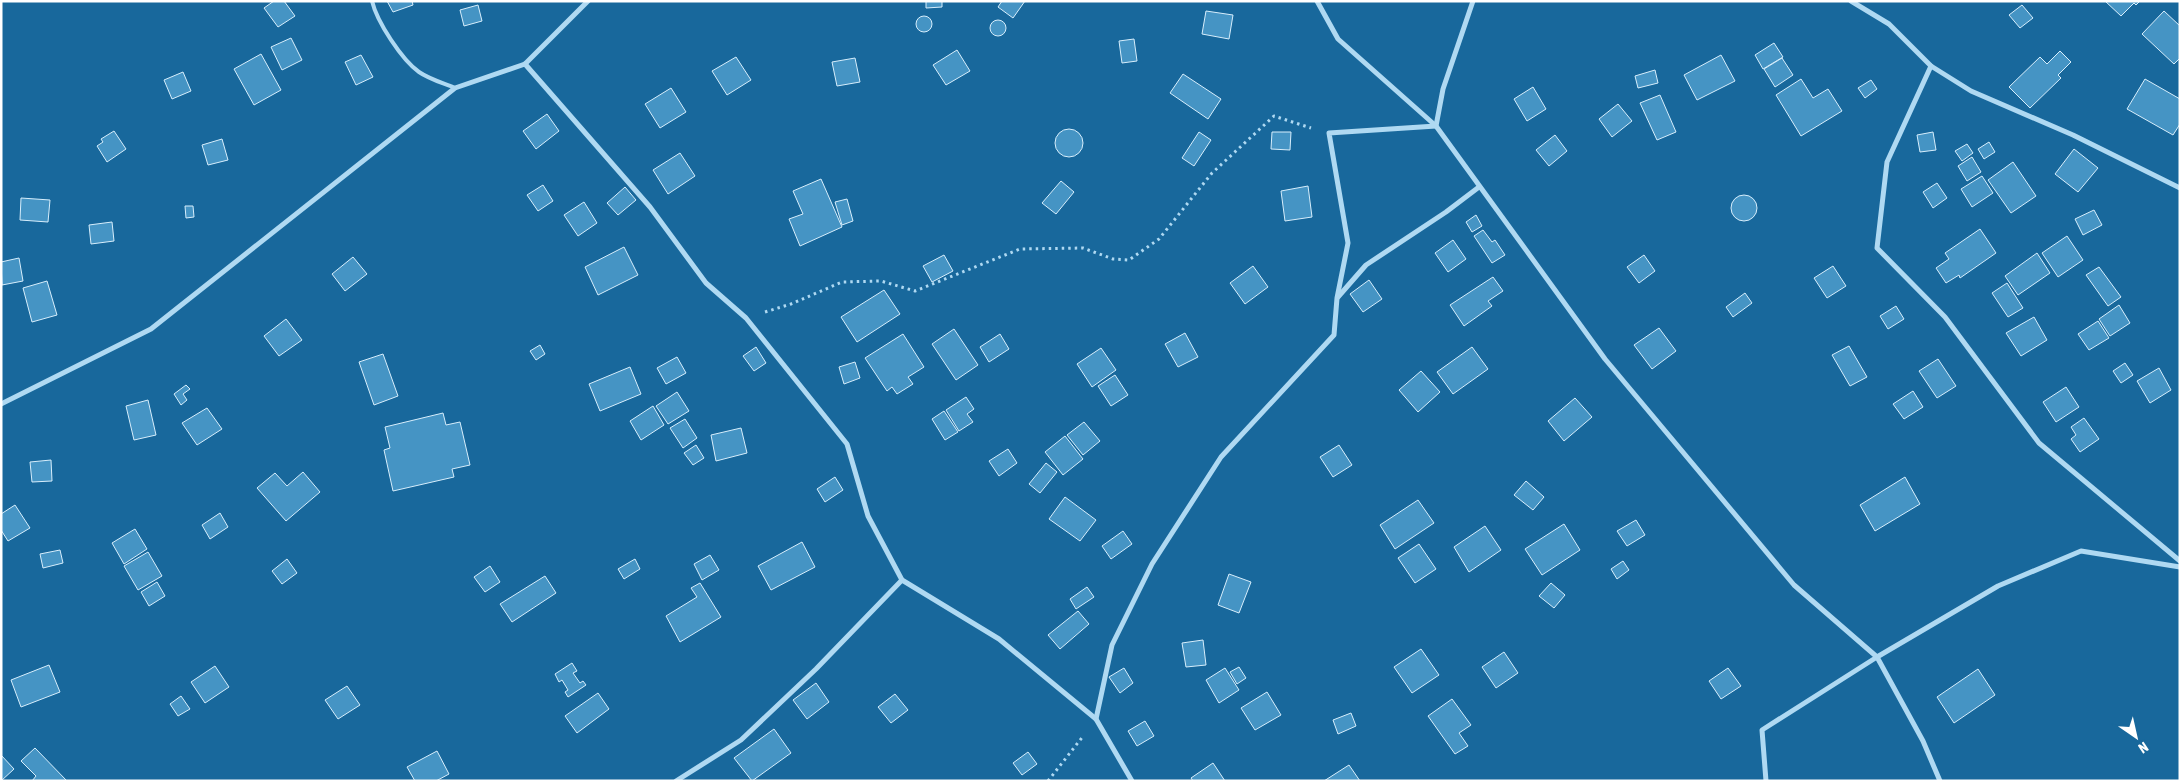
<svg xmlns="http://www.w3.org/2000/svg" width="2181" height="782" font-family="'Asap Condensed',sans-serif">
  <rect width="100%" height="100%" fill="#18689c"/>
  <g fill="#4594c4" stroke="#d7eefc">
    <path d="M274,1H284L295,16L278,27L264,8Z"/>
    <path d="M387,1H412L413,5L393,12Z"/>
    <path d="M926,1H942V7L926,8Z"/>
    <path d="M1002,1H1025L1013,18L998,7Z"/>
    <path d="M2105,1H2140L2136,5L2134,3L2121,16Z"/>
    <path d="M478,5L482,21L464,26L460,10Z"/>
    <path d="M2022,5L2033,18L2020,28L2009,15Z"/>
    <path d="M1206,11L1233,15L1229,39L1202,34Z"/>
    <path d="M2164,11L2180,26V58L2174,64L2142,34Z"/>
    <circle cx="924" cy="24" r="8"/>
    <circle cx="998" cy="28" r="8"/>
    <path d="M291,38L302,60L282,70L271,47Z"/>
    <path d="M1134,39L1137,61L1122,63L1119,41Z"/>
    <path d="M1774,43L1783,57L1763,69L1755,55Z"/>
    <path d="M957,50L970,71L946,85L933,65Z"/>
    <path d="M2060,51L2071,62L2058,75L2061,78L2030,108L2009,87L2040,57L2047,64Z"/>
    <path d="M261,54L281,90L254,105L234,69Z"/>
    <path d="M361,55L373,77L356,85L345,62Z"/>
    <path d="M1721,55L1735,81L1697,100L1684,75Z"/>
    <path d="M736,57L751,80L727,95L712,71Z"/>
    <path d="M855,58L860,82L837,86L832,62Z"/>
    <path d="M1782,58L1793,75L1775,87L1764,69Z"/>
    <path d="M1655,70L1658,83L1638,88L1635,76Z"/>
    <path d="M183,72L191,91L172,99L164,80Z"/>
    <path d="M1183,74L1221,99L1208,119L1170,93Z"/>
    <path d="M1801,79L1813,98L1828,89L1842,111L1801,136L1776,95Z"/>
    <path d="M2145,79L2180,99V124L2173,135L2127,109Z"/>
    <path d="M1871,80L1877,89L1865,98L1858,88Z"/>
    <path d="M1533,87L1546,109L1527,121L1514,99Z"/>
    <path d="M671,88L686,112L660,128L645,104Z"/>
    <path d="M1660,95L1676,132L1657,140L1640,103Z"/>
    <path d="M1618,104L1632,121L1612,137L1599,119Z"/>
    <path d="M547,114L559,131L536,149L523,131Z"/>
    <circle cx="1069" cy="143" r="14"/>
    <path d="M114,131L126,149L107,162L97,146L103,142L101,139Z"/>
    <path d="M1199,132L1211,140L1194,166L1182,158Z"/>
    <path d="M1272,132H1291L1290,150L1271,149Z"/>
    <path d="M1933,132L1936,150L1920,152L1917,135Z"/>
    <path d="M1555,135L1567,151L1549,166L1536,150Z"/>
    <path d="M222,139L228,160L208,165L202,145Z"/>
    <path d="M1989,142L1995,152L1984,159L1978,149Z"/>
    <path d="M1967,144L1973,153L1962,161L1955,151Z"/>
    <path d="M2074,149L2098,168L2078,192L2055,174Z"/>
    <path d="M680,153L695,176L668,194L653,170Z"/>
    <path d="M1972,157L1981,172L1967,181L1958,166Z"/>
    <path d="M2013,162L2036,196L2011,213L1988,180Z"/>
    <path d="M1982,176L1993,193L1972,207L1961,189Z"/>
    <path d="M821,179L842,227L800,246L789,219L803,214L793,191Z"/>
    <path d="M1061,181L1074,192L1056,214L1042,203Z"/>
    <path d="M1937,183L1947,198L1933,208L1923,192Z"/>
    <path d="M543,185L553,201L538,211L527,195Z"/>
    <path d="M1308,186L1312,217L1285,221L1281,191Z"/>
    <path d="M625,187L636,200L618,215L607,203Z"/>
    <circle cx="1744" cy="208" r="13"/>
    <path d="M21,198L50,200L48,222L20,220Z"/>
    <path d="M847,199L853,221L842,225L835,202Z"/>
    <path d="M584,202L597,223L578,236L564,215Z"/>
    <path d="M185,206H193L194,217L186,218Z"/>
    <path d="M2094,210L2102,225L2083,235L2075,219Z"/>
    <path d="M1476,215L1482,226L1472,232L1466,222Z"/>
    <path d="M112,222L114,241L91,244L89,225Z"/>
    <path d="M1980,229L1996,253L1960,278L1959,275L1946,283L1936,268L1949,259L1945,253Z"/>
    <path d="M1483,230L1492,242L1495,240L1505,255L1492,263L1474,236Z"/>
    <path d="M2067,236L2083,260L2058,277L2042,253Z"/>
    <path d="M1453,240L1466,259L1448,272L1435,253Z"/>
    <path d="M624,247L638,275L598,295L585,267Z"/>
    <path d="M2037,253L2050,273L2018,295L2005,276Z"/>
    <path d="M944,255L953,271L932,282L923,266Z"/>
    <path d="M1644,255L1655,271L1639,283L1627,267Z"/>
    <path d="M353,257L367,274L345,291L332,274Z"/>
    <path d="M19,258L23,281L2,285L1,262Z"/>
    <path d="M1253,266L1268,287L1245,304L1230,283Z"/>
    <path d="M1833,266L1846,286L1827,298L1814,278Z"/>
    <path d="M2099,267L2121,297L2108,306L2086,275Z"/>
    <path d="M1493,277L1503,291L1488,301L1492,306L1464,326L1450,305Z"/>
    <path d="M1369,280L1382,299L1363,312L1350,294Z"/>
    <path d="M47,281L57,315L32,322L23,288Z"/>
    <path d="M2007,283L2023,308L2008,317L1992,293Z"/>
    <path d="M884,290L900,314L857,342L841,317Z"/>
    <path d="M1745,293L1752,303L1733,317L1726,307Z"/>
    <path d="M2119,305L2130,323L2110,336L2099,319Z"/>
    <path d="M1896,306L1904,319L1888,329L1880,316Z"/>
    <path d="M2034,317L2047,340L2021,356L2006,333Z"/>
    <path d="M286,319L302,340L279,356L264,336Z"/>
    <path d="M2098,321L2109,338L2089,350L2078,334Z"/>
    <path d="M1659,328L1676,351L1652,369L1634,345Z"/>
    <path d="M954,329L978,365L956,380L932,344Z"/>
    <path d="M1185,333L1198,357L1178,367L1165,344Z"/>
    <path d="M903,334L924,367L908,377L913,384L897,394L892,387L887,391L865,358Z"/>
    <path d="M1000,334L1009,349L989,362L980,347Z"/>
    <path d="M540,345L545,354L536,360L530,351Z"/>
    <path d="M1849,346L1867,377L1850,386L1832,355Z"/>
    <path d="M756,347L766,363L754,371L743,356Z"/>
    <path d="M1472,347L1488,369L1453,394L1437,372Z"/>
    <path d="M1101,348L1116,370L1092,387L1077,364Z"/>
    <path d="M383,354L398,396L374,405L359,362Z"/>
    <path d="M677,357L686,373L666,384L657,368Z"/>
    <path d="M1938,359L1956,386L1937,398L1919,371Z"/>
    <path d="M855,362L860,378L844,384L839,367Z"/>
    <path d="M2125,363L2133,375L2121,383L2113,371Z"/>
    <path d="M630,367L641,394L600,411L589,384Z"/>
    <path d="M2159,368L2171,390L2150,403L2137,381Z"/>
    <path d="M1421,371L1440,392L1418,412L1399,390Z"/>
    <path d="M1115,375L1128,395L1111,406L1098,386Z"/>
    <path d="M186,385L190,389L183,394L187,400L181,405L174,394Z"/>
    <path d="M2066,387L2079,407L2056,422L2043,402Z"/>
    <path d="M1913,391L1923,407L1904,419L1893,404Z"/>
    <path d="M677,392L689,411L668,424L656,406Z"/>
    <path d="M966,397L974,409L967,414L973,422L959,431L946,410Z"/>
    <path d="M1575,398L1592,417L1564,441L1548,421Z"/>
    <path d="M148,400L156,435L134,440L126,406Z"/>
    <path d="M653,406L664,425L641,440L630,421Z"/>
    <path d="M207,408L222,429L197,445L182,423Z"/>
    <path d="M944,411L958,432L945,440L932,419Z"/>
    <path d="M443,413L446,425L460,422L470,465L452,469L454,477L393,491L384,450L390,448L385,427Z"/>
    <path d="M2084,418L2099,439L2080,452L2071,439L2076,435L2071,427Z"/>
    <path d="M685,419L697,438L683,448L670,428Z"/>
    <path d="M1084,422L1100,441L1083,455L1067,435Z"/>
    <path d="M741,428L747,453L716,461L711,435Z"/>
    <path d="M1065,436L1083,459L1063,475L1045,452Z"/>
    <path d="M696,445L704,458L693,465L684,453Z"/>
    <path d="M1339,445L1352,465L1333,477L1320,457Z"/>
    <path d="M1008,449L1017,463L999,476L989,461Z"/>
    <path d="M51,460L52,481L32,482L30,462Z"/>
    <path d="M1046,463L1057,472L1040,493L1029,484Z"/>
    <path d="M303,472L320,492L286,521L257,488L275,473L287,486Z"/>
    <path d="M835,477L843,490L825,502L817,489Z"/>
    <path d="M1905,477L1920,504L1875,531L1860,505Z"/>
    <path d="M1526,481L1544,497L1533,510L1514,495Z"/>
    <path d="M1065,497L1096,520L1080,541L1049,519Z"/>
    <path d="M1418,500L1434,523L1395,549L1380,525Z"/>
    <path d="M15,505L30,528L8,541L1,530V514Z"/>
    <path d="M220,513L228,527L210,539L202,525Z"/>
    <path d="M1636,520L1645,535L1627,546L1617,531Z"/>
    <path d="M1564,524L1580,550L1542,575L1525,549Z"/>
    <path d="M1485,526L1501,550L1469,572L1454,547Z"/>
    <path d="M135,529L147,549L124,564L112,543Z"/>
    <path d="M1123,531L1132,544L1111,559L1102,546Z"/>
    <path d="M802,542L815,567L771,590L758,566Z"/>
    <path d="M1419,544L1436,569L1415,583L1398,558Z"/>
    <path d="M60,550L63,563L43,568L40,554Z"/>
    <path d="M148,552L162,576L138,590L124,566Z"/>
    <path d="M710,555L719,570L702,580L694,564Z"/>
    <path d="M287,559L297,573L282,584L272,571Z"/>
    <path d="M635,559L640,569L624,579L618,569Z"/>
    <path d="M1623,561L1629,570L1617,579L1611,569Z"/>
    <path d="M490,566L500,582L485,592L474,577Z"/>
    <path d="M1229,574L1251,582L1239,613L1218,605Z"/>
    <path d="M545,576L556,593L512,622L500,604Z"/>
    <path d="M157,582L165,596L149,606L141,592Z"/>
    <path d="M700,583L721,617L680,642L666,616L697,597L691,588Z"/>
    <path d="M1551,583L1565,595L1554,608L1539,596Z"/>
    <path d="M1087,587L1094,597L1076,609L1070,599Z"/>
    <path d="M1078,611L1089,624L1060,649L1048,635Z"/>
    <path d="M1203,640L1206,665L1186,667L1182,643Z"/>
    <path d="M1421,649L1439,675L1412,693L1394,667Z"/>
    <path d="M1504,652L1518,673L1496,688L1482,667Z"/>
    <path d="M572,663L577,671L573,673L580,683L583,681L586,685L568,697L565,692L568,690L562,680L559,682L555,674Z"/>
    <path d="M49,665L60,692L21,707L11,680Z"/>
    <path d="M215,666L229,687L205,703L191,682Z"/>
    <path d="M1239,667L1246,678L1237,684L1230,672Z"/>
    <path d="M1124,668L1133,683L1120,693L1109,677Z"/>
    <path d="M1225,668L1239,690L1219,703L1206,680Z"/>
    <path d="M1728,668L1741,686L1721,699L1709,681Z"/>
    <path d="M1978,669L1995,695L1954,723L1937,697Z"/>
    <path d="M816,683L829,702L807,719L793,700Z"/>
    <path d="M347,686L360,705L338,719L325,700Z"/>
    <path d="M1267,692L1281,715L1255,730L1241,708Z"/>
    <path d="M598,693L609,709L577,733L565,716Z"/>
    <path d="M895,694L908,710L891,723L878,707Z"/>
    <path d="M181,696L190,709L178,716L170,704Z"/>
    <path d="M1452,699L1471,725L1459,733L1468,746L1455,754L1428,716Z"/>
    <path d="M1351,713L1356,726L1338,734L1333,720Z"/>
    <path d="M1145,721L1154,736L1137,746L1128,731Z"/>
    <path d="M774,729L791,753L752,781L734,758Z"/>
    <path d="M35,748L67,781H32L36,776L21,761Z"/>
    <path d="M437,751L449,774L436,781H415L407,767Z"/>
    <path d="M1028,752L1037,764L1022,775L1013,763Z"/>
    <path d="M1,755L14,769L1,781Z"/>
    <path d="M1213,763L1225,781H1193L1191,778Z"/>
    <path d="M1349,765L1360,781H1324Z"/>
  </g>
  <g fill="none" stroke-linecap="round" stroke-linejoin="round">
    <g stroke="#afd9f2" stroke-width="3" stroke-dasharray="2.5 4" stroke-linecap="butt">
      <path d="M765,312L791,304L842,282L881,281L915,291L1020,249L1083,248L1113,259L1129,260L1159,239L1212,173L1274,116L1311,128"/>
      <path d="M1048,781L1084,735"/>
    </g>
    <path stroke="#afd9f2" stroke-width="4" d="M372,1C377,22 402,60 419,72C429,79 443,83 455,88"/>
    <g stroke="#afd9f2" stroke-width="5">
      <path d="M1317,1L1338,39L1436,126L1605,359L1794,585L1877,657L1923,741L1940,781"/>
      <path d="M1851,1L1889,24L1931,66L1887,162L1877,248L1945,317L2039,443L2180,561"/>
      <path d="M525,64L650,207L706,283L746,318L847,444L868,516L902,580L999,639L1096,719"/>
      <path d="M1931,66L1971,91L2073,135L2180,188"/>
      <path d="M1338,297L1366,265L1446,212L1479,187"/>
      <path d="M1,404L151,329L455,88L525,64L588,1"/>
      <path d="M676,781L741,740L816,669L902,580"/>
      <path d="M1132,781L1096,719L1112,645L1152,564L1221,457L1334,335L1337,298L1348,243L1329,133L1436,126L1443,89L1473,1"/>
      <path d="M1766,781L1762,730L1877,657L1998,586L2081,551L2180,567"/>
    </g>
  </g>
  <rect width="2181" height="782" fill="none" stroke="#ffffff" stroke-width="5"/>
  <g transform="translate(2136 737) rotate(146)" stroke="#18689c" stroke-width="4" paint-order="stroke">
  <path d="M0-4L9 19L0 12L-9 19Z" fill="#ffffff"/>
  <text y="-8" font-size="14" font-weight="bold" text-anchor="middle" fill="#ffffff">N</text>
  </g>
</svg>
